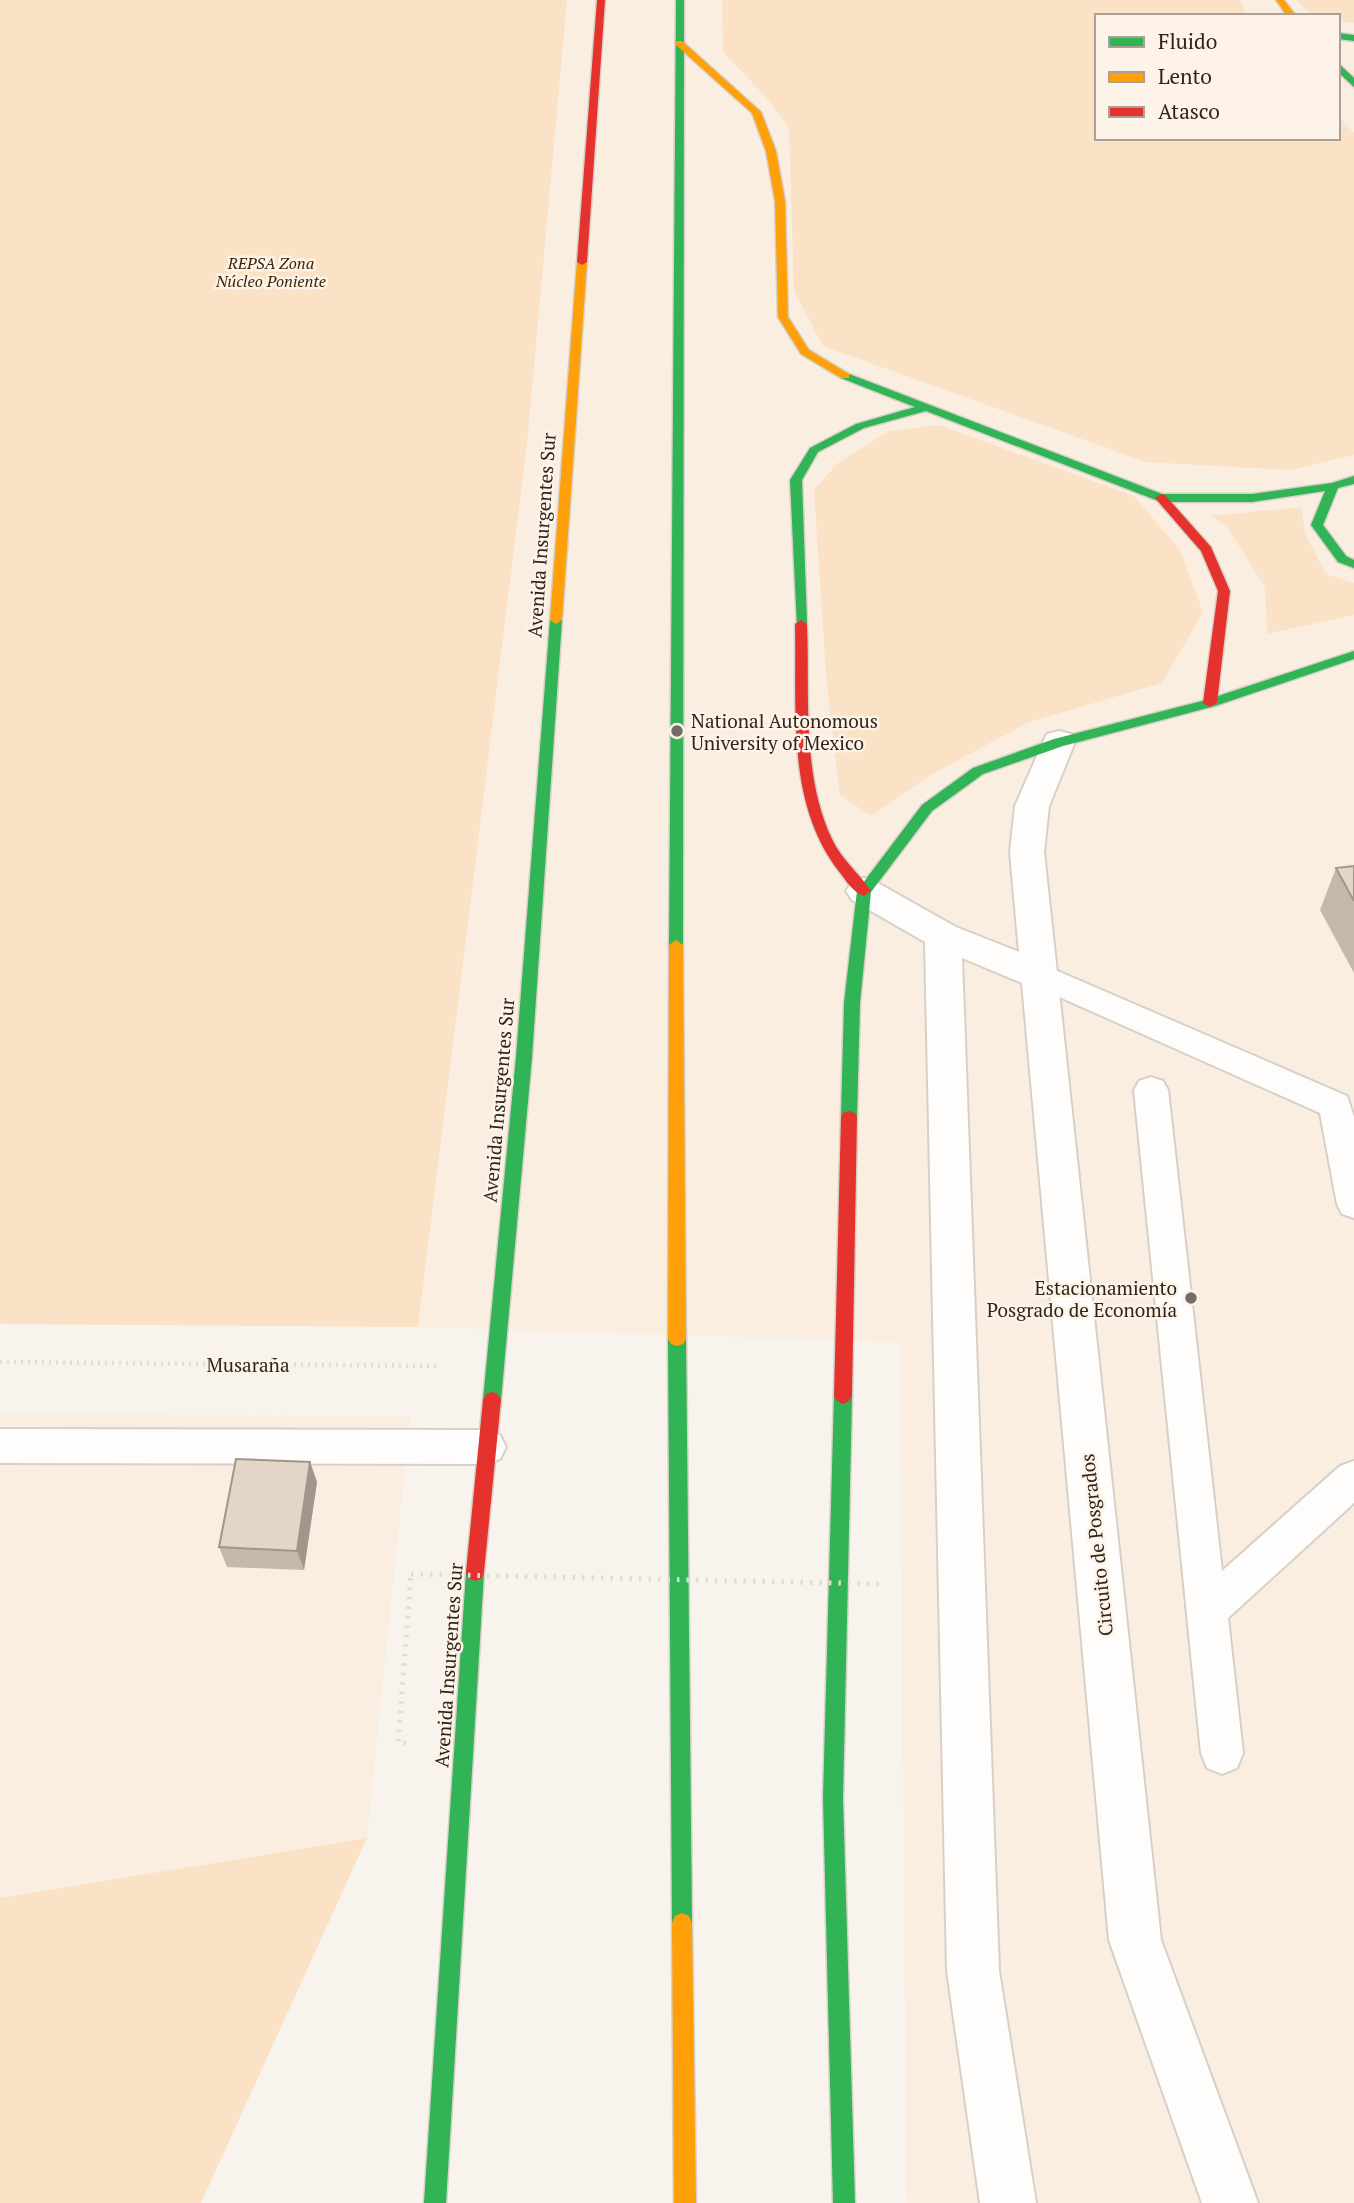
<svg xmlns="http://www.w3.org/2000/svg" width="1354" height="2203" font-family="'PT Serif',serif">
  <rect width="100%" height="100%" fill="#f8f3ed"/>
  <g fill="#faeee0" fill-rule="evenodd">
    <path d="M0,0H1354V2203H907L899,1342L418,1327L0,1324ZM1097,16H1338V138H1097Z"/>
    <path d="M0,1414L410,1416L367,1838L0,1898Z"/>
  </g>
  <g fill="#fbe1c6">
    <path d="M0,0H567L527,444L418,1327L0,1324Z"/>
    <path d="M722,0H1240L1247,16H1097V138H1338V116L1354,133V455L1291,470L1146,462L823,346L794,291L789,128L766,97L723,52Z"/>
    <path d="M1297,0H1354V23L1338,21V16L1309,13Z"/>
    <path d="M939,425L1134,496L1180,550L1203,612L1162,683L1029,722L932,774L871,816L840,795L827,687L814,490L838,463L889,431Z"/>
    <path d="M1301,507L1305,533L1326,574L1354,583V615L1267,634L1265,587L1227,527L1212,516Z"/>
    <path d="M367,1838L201,2203H0V1898Z"/>
  </g>
  <g fill="none" stroke-linecap="round" stroke-linejoin="round">
    <defs>
      <g id="lane">
        <path d="M1039,963L1347,1096L1354,1117V1218L1342,1214L1337,1204L1320,1113L1028,983L1023,975L1028,967Z"/>
        <path d="M1151,1077L1163,1081L1168,1090L1222,1571L1340,1466L1354,1461V1503L1228,1618L1243,1753L1237,1768L1222,1774L1207,1768L1201,1753L1134,1090L1139,1081Z"/>
        <path d="M0,1429L487,1430L500,1435L506,1447L500,1459L487,1464L0,1463Z"/>
      </g>
      <path id="street" d="M1059,731L1071,734L1075,742L1049,806L1044,852L1161,1940L1258,2203H1202L1109,1940L1022,983L962,958L999,1971L1036,2203H980L947,1971L925,942L852,900L846,891L852,882L864,878L876,882L956,927L1019,952L1010,852L1015,806L1043,742L1047,734Z"/>
      <g id="fast">
        <path d="M676,0H684L683,945L676,950L669,945Z"/>
        <path d="M1338,33L1354,35V41L1338,39Z"/>
        <path d="M1338,63L1354,78V87L1338,72Z"/>
        <path d="M841,374H849L1162,494H1252L1332,483L1354,476V484L1338,488L1323,525L1346,556L1354,560V568L1338,562L1311,525L1325,491L1252,502H1161L926,411L864,428L818,452L802,480L807,624L801,628L797,627L790,480L810,448L856,424L915,407L841,378Z"/>
        <path d="M556,616L562,620L532,1057L501,1400L498,1406L492,1408L486,1406L483,1400L516,1057L550,620Z"/>
        <path d="M1354,651V659L1215,706L1063,746L983,774L932,811L871,892L860,1003L857,1117L855,1121H843L841,1117L844,1003L857,891L922,805L973,768L1054,739L1206,700Z"/>
        <path d="M677,1332L683,1334L686,1339L692,1923L689,1930L682,1933L675,1930L672,1923L668,1339L671,1334Z"/>
        <path d="M843,1388L849,1391L852,1396L843,1798L855,2203H833L823,1798L834,1396L837,1391Z"/>
        <path d="M475,1563L482,1566L484,1572L446,2203H424L466,1572L468,1566Z"/>
      </g>
      <g id="slow">
        <path d="M1276,0H1284L1296,16H1287Z"/>
        <path d="M676,41H682L761,112L776,151L785,201L788,317L809,350L849,374V378H841L801,354L778,317L775,201L766,151L752,113L676,45Z"/>
        <path d="M582,259L587,262L562,620L556,624L550,620L577,262Z"/>
        <path d="M676,940L683,945L686,1339L683,1344L677,1346L671,1344L668,1339L669,945Z"/>
        <path d="M682,1913L689,1916L692,1923L696,2203H674L672,1923L675,1916Z"/>
      </g>
      <g id="jam">
        <path d="M597,0H605L587,262L582,265L577,262Z"/>
        <path d="M1161,494L1165,495L1211,547L1230,591L1217,703L1210,707L1203,703L1218,591L1201,551L1155,498Z"/>
        <path d="M801,620L807,624C810,694 801,774 832,839C841,859 859,873 871,891L864,896C854,893 847,882 841,874C785,805 797,708 795,624Z"/>
        <path d="M849,1111L855,1113L857,1117L852,1396L849,1401L843,1404L837,1401L834,1396L841,1117L843,1113Z"/>
        <path d="M492,1392L498,1394L501,1400L484,1572L482,1578L475,1581L468,1578L466,1572L483,1400L486,1394Z"/>
      </g>
    </defs>
    <use href="#lane" stroke="#d7d0c9" stroke-width="4"/>
    <use href="#street" stroke="#d7d0c9" stroke-width="4"/>
    <use href="#fast" stroke="#d7d0c9" stroke-width="3"/>
    <use href="#slow" stroke="#d7d0c9" stroke-width="3"/>
    <use href="#jam" stroke="#d7d0c9" stroke-width="3"/>
    <path stroke="#deddda" stroke-width="4.5" stroke-dasharray="2 5" stroke-linecap="butt" d="M0,1362L440,1366"/>
    <path stroke="#deddda" stroke-width="5" stroke-dasharray="2.5 7" stroke-linecap="butt" d="M406,1743H398L411,1574"/>
    <use href="#lane" fill="#fefdfc" fill-rule="evenodd"/>
    <use href="#street" fill="#fefdfc" fill-rule="evenodd"/>
    <use href="#fast" fill="#30b455" fill-rule="evenodd"/>
    <use href="#slow" fill="#ff9f0a" fill-rule="evenodd"/>
    <use href="#jam" fill="#e5322d" fill-rule="evenodd"/>
    <path stroke="#deddda" stroke-width="5" stroke-dasharray="2.5 7" stroke-linecap="butt" d="M411,1574L884,1584"/>
  </g>
  <g fill="#c4b8aa">
    <path d="M1354,866V973L1320,910L1336,868Z"/>
    <path d="M310,1462L317,1482L304,1570L227,1567L219,1547Z"/>
  </g>
  <path fill="#a0968b" d="M310,1462L317,1482L304,1570L297,1551Z"/>
  <g fill="#e4d6c6" stroke="#a0968b" stroke-width="2">
    <path d="M1354,866V901L1336,868Z"/>
    <path d="M236,1459L310,1462L297,1551L219,1547Z"/>
  </g>
  <g fill="#756c64" stroke="#fdf3e8" stroke-width="2.5">
    <circle cx="677" cy="731" r="7"/>
    <circle cx="1191" cy="1298" r="7"/>
  </g>
  <g text-anchor="middle" dominant-baseline="central" stroke-width="5" stroke-linejoin="round" paint-order="stroke">
    <g font-size="16" font-style="italic" fill="#3d2506" stroke="#fdf3e8">
      <text x="271" y="263">REPSA Zona<tspan x="271" dy="18">Núcleo Poniente</tspan></text>
    </g>
    <g font-size="19" fill="#2e241a" stroke="#fdf3e8">
      <text transform="translate(541 535) rotate(-86)">Avenida Insurgentes Sur</text>
      <text transform="translate(498 1100) rotate(-85)">Avenida Insurgentes Sur</text>
      <text x="248" y="1364">Musaraña</text>
      <text transform="translate(1096 1545) rotate(-96)">Circuito de Posgrados</text>
      <text transform="translate(448 1665) rotate(-86)">Avenida Insurgentes Sur</text>
    </g>
    <g font-size="19" fill="#2e241a" stroke="#fdf3e8" text-anchor="start">
      <text x="691" y="720">National Autonomous<tspan x="691" dy="22">University of Mexico</tspan></text>
      <text x="1177" y="1287" text-anchor="end">Estacionamiento<tspan x="1177" dy="22">Posgrado de Economía</tspan></text>
    </g>
  </g>
  <rect x="1095" y="14" width="245" height="126" fill="#fdf3e8" stroke="#aaa096" stroke-width="2"/>
  <rect x="1109" y="37" width="35" height="10" fill="#30b455" stroke="#aaa096" stroke-width="2"/>
  <text x="1158" y="49" font-size="21" fill="#2e241a">Fluido</text>
  <rect x="1109" y="72" width="35" height="10" fill="#ff9f0a" stroke="#aaa096" stroke-width="2"/>
  <text x="1158" y="84" font-size="21" fill="#2e241a">Lento</text>
  <rect x="1109" y="107" width="35" height="10" fill="#e5322d" stroke="#aaa096" stroke-width="2"/>
  <text x="1158" y="119" font-size="21" fill="#2e241a">Atasco</text>
</svg>
